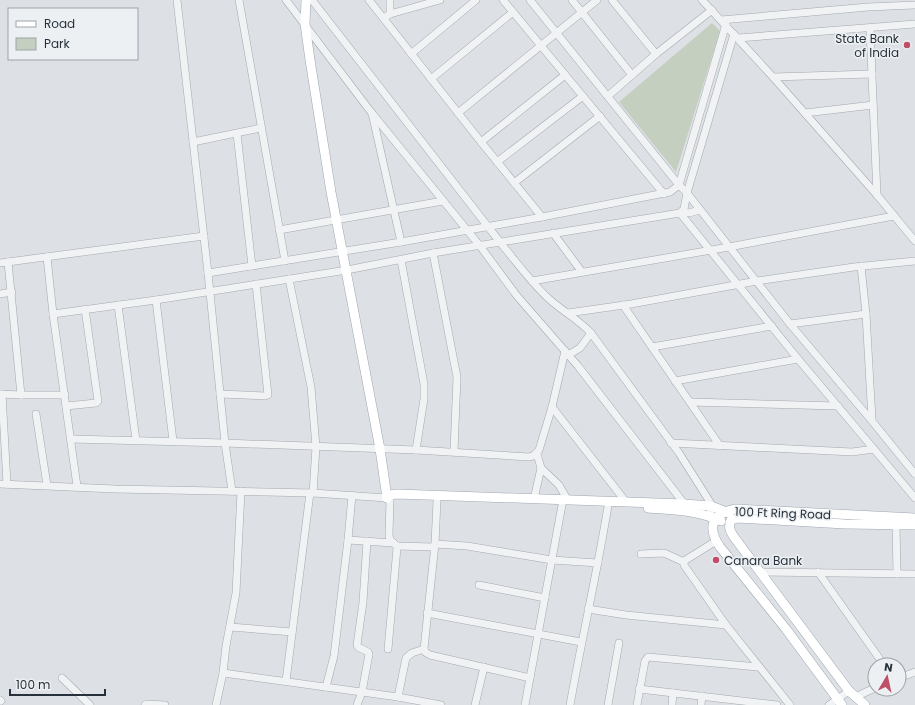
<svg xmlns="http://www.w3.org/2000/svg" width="915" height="705" font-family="Poppins,sans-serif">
  <rect width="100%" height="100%" fill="#dde1e6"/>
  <path fill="#c5cfbf" d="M712,23L720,31L676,172L619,102Z"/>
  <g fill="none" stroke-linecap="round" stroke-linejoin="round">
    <defs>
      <g id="minor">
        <path d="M177,0L208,273L225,443L232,491"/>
        <path d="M239,0L285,261"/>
        <path d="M286,0L371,112L480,246L517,296L578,366L686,506"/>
        <path d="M312,0L503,246C518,264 531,282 548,298C562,311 578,319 591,333L679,453L710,502L711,516"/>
        <path d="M369,0L481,142L542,217"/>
        <path d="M390,0V14"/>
        <path d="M503,0L664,194"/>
        <path d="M530,0L679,185L687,193L790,324L872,421L915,474"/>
        <path d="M572,0L632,75"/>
        <path d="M612,0L656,54"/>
        <path d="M702,0L773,77L877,195L915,241"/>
        <path d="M384,18L390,14L440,0"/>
        <path d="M721,20L868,7L915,5"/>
        <path d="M870,28L877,195"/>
        <path d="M738,38L915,24"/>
        <path d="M411,54L476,0"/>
        <path d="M773,77L872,74"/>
        <path d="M431,79L513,12"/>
        <path d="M608,96L656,54L712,10"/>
        <path d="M372,113L401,242"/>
        <path d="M458,113L597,0"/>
        <path d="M805,113L873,105"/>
        <path d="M237,134L252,266"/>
        <path d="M193,142L261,128"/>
        <path d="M481,142L565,75"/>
        <path d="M497,162L583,96"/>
        <path d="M514,183L600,116"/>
        <path d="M682,211L689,213L700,210"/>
        <path d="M680,213L798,359L915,498"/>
        <path d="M279,230L443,201"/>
        <path d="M553,233L582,272"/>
        <path d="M433,253L457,377L454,451"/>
        <path d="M47,257L53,314L77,486"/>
        <path d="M401,260L424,384V399L416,450"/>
        <path d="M8,262L21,395"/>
        <path d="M0,263L204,236"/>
        <path d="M861,266L866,314L872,420"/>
        <path d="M208,273L401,242L542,217L670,192L679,185L726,24"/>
        <path d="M289,279L311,387L316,447L313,493"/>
        <path d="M532,281L729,247L894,216"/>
        <path d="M0,294L12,292"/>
        <path d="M156,300L173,441"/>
        <path d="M118,305L136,440"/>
        <path d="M623,305L720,446"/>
        <path d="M568,313L631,304L757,281L854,267L915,261"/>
        <path d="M53,314L156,300L347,270L433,253L680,213L684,209L687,193L734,34"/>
        <path d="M790,324L866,314"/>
        <path d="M652,347L772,326"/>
        <path d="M568,355L580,348L591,333"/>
        <path d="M675,381L798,359"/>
        <path d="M0,394L21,395H65"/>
        <path d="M2,394L7,484"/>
        <path d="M220,394L265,396L268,395L256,284"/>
        <path d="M690,402L838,406"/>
        <path d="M66,406L96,403L98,401L85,309"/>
        <path d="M552,407L626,502"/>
        <path d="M36,414L47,485"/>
        <path d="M71,439L225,443L416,450L529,457L533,456L539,450L552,407L565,351"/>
        <path d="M671,443L852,452L874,449"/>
        <path d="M537,454L541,468L559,485L567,499"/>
        <path d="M0,484L115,489L313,493L387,498"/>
        <path d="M534,499L541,468"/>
        <path d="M437,501L435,544L424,649L425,652L430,655L530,678"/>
        <path d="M896,525L897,574"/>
        <path d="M348,540L393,543"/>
        <path d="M716,541L684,561V565L726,625L790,705"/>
        <path d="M435,544L467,546L552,560L598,563"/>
        <path d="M397,546L434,547"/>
        <path d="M641,554L664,553L684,562"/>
        <path d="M760,572L915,574"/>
        <path d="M818,572L884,665"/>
        <path d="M479,585L545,598"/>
        <path d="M588,609L626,615L726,625"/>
        <path d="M427,613L581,642"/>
        <path d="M230,627L292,632"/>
        <path d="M388,649L397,548V546L390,540L389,535L390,500"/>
        <path d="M223,673L398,697L441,705"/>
        <path d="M62,678L90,705"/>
        <path d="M899,678L915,672"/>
        <path d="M286,681L310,493"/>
        <path d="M326,687L334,656L348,540L352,495"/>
        <path d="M639,689L777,705"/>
        <path d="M398,697L406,658L412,653L424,649"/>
        <path d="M855,697L875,688"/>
        <path d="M0,700L1,701"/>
        <path d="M145,705L147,704L165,705"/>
        <path d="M216,705L223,673L226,646L236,593L241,491"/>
        <path d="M357,705L362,692L369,654L368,652L358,647L357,645L363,602L367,541"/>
        <path d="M475,705L484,667"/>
        <path d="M525,705L562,505"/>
        <path d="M570,705C582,638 597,573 608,506"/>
        <path d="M608,705L619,643"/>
        <path d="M637,705L645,661L648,657L758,667"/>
        <path d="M672,705L673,693"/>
        <path d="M701,705L702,696"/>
        <path d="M829,705L849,691"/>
      </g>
      <g id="major">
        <path d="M306,0L305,24L310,60L331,192L380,449L387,498"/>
        <path d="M387,498L389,495L397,494L684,504L711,506L729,513"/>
        <path d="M648,508C673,510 698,510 721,521"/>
        <path d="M842,705L786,629L720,547C706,526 713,513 736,509L915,518"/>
        <path d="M865,705L849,691L734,537C730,531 728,527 731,520L738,518L845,524L915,525"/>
      </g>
    </defs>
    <use href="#minor" stroke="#a3a9af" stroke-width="8"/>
    <use href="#major" stroke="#9ea7b0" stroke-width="10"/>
    <use href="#minor" stroke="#f0f2f4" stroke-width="7"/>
    <use href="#major" stroke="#fff" stroke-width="9"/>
  </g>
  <g fill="#bf4e68" stroke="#ecf0f3" stroke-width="1.5">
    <circle cx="907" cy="45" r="4"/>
    <circle cx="716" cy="560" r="4"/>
  </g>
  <g text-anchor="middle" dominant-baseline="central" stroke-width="3" stroke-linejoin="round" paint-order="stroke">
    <g font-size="12" fill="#28313b" stroke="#ecf0f3" text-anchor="end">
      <text x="899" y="38">State Bank<tspan x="899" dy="14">of India</tspan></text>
      <text x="724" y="560" text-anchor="start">Canara Bank</text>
    </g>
    <g font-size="12" fill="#28313b" stroke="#ecf0f3">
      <text transform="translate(783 513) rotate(2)">100 Ft Ring Road</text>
    </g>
  </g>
  <rect x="8" y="8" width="130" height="52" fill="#ecf0f3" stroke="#9ea4a9"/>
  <rect x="16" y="21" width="20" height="6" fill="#ffffff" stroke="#9ea4a9"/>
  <text x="44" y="28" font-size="12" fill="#28313b">Road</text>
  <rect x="16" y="38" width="20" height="12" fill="#c5cfbf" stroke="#9ea4a9"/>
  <text x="44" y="48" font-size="12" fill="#28313b">Park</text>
  <g transform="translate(887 677) rotate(9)"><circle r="19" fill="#ecf0f3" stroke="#9ea4a9"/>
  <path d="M0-3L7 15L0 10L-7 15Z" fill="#bf4e68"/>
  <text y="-6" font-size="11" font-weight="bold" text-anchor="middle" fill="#28313b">N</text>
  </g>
  <path d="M10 689v6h95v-6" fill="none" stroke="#28313b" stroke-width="2"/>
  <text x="16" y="689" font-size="12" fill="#28313b" stroke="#ecf0f3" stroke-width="3" paint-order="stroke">100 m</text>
</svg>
